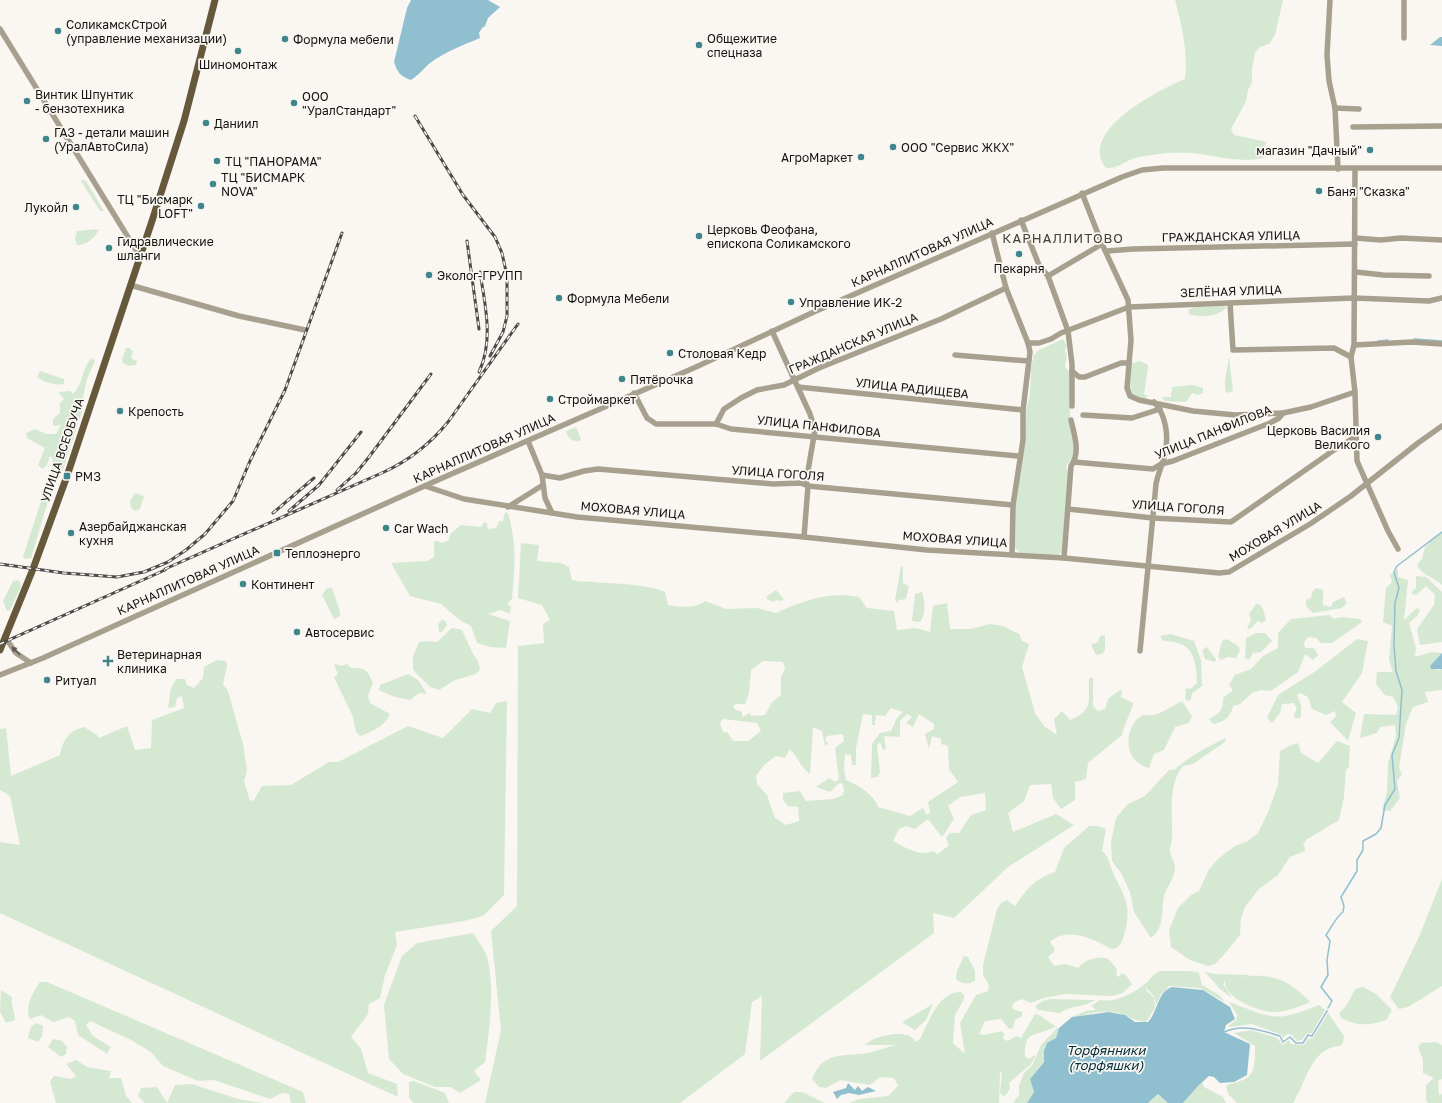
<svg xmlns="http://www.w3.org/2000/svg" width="1442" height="1103" font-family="'Golos Text',sans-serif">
  <rect width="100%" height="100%" fill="#faf6f1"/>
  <g fill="#d5e9d2" fill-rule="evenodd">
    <path d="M1175,0H1283L1275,35L1269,44L1260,47L1255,53L1252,69V82L1248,90L1246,101L1231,129L1234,135L1267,142L1264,147L1271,150V153C1255,168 1212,154 1190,153C1173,152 1151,154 1135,158C1125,161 1117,169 1106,168C1077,132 1158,90 1185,79C1188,52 1182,26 1175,0Z"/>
    <path d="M82,180L86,181L104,211H100L81,181Z"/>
    <path d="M99,229C95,238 87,245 77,245L75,239L77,231Z"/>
    <path d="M1225,306L1226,308C1216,317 1201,318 1189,314L1188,310L1194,307Z"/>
    <path d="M1063,339L1067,346L1065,350L1067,355L1065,367L1070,373V418L1073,435L1074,452L1072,459L1066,466L1069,474L1063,550L1058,556L1020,553L1014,547V507L1025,445L1026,410L1030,395L1031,367L1034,355L1039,350Z"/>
    <path d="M126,348H130L133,352L131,358L137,361L136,365L128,366L123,363L122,359Z"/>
    <path d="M1229,357L1233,391L1229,393L1225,391V380Z"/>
    <path d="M92,358L95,361L87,379L81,406L83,409L62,472H58L55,478H50L53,459L50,456L47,465L43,469L38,465L45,448L27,438L26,433L35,429L46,434H56L61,425L53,426V419L60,413V403L64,399L58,392L70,391L73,394C84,384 81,368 92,358Z"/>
    <path d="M1139,361L1147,364L1148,367L1144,395H1148L1145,399H1140L1130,392L1131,364Z"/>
    <path d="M40,371L64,379V384C57,386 43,382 37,377Z"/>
    <path d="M1193,385L1203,388V393L1198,395L1192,393L1186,402L1165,401L1162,397H1171L1172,387Z"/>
    <path d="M576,427L581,439L579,441C572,442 568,438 566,431Z"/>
    <path d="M135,493L144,496L140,509L135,511L131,508L130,501Z"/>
    <path d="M43,495L47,497L48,501L31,558L24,559L23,557Z"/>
    <path d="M505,512L508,513C517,545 515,567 512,599L507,604L511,607L510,614L501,610L488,614L510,621L506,648L490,647L477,643L471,626L461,621L441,604L410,596L391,563L427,561L434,557V541H438L442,543L449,540L450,534L461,525L481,527L484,522L487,523L488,529L496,528L499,521H503Z"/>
    <path d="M1442,531V585C1434,577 1421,575 1417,565L1422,559L1425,547Z"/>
    <path d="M521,543L539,545L537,561L561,563L569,567L572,580C580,582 586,581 593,582C617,584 643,583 665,592L668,605C680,607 696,609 705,601L726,609L757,608L776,613C802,601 829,591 859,597L867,608L894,611L897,630L915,628L930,632L933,606L947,603L950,629H971L990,624L1003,626L1019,634L1022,641L1029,644L1022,667L1035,713L1044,726L1057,735L1054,719L1062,711L1070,720C1094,710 1088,702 1089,678H1093V706L1098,711L1105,709L1108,699L1121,689L1122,692L1121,697L1133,703C1132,712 1124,723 1122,735L1088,763L1086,779L1075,782V800L1061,809L1053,798L1051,784L1030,785L1024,801L1008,813L1013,832L1056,814L1074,825L1008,867L954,918L933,913L934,933L760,1061L762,996L752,1002L745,1054L680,1103H485L501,1030L491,931L517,906L518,646L544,643L543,624L550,620L542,605L518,598ZM763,661L783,662L785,669L781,677V695L772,702L765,715L751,716L750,713L742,717V712L734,709L733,706L736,704H745L749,693L751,670ZM891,708L903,712L897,718L891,731L880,733L872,744L871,778L878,777L880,772L877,745L880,742L883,750L886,749L884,736L900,737V721L907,714L912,717L906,723L913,727L919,714L934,724V729L925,734L929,749L932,736L941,739V744L948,746L949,769L958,782L928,802L930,812L927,815L923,808L910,816L878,807C872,792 860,787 846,780L844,770L845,754L851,755L852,765H856V748L863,714L872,715V725H875L876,715L885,716ZM723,719L757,723L761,731L748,741H733L728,733L723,732L720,723ZM813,727L822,731L825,746L828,744L825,739L827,736L843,734L844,741L835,748L839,779L835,782L829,778L816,787L830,792L838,784L842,783L844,789L843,795L833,799L806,801L800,791L783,793V800L788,806L798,807L799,821L786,825L775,818L767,795L757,784L756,776L764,765L776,756L785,758L790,749C798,757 801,768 810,774ZM985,793L986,810L971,815L959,833H950L946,838L949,845L938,854L932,851C920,857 904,847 893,841L899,829L906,826L915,829L928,819L942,837L954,819L948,806L960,797Z"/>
    <path d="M901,566L903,567V583L909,586L906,599L899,600L897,603L895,600Z"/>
    <path d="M1398,569V577L1408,580L1404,620L1417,608L1420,610L1418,615L1409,623L1416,648L1415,657L1432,652L1442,653L1433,668L1439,670L1442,669V690L1425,692L1428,702L1413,707L1406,724L1399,768L1402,774L1397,781L1400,798L1390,811L1382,810L1387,792L1388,763L1396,736L1395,725L1380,727L1377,733L1360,738L1364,714L1396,715L1398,707L1393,697L1385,695L1376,684L1377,672H1393L1389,660L1392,626L1383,622L1386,588L1392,582L1390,575Z"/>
    <path d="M1416,576L1426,577L1442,592V642L1420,645L1417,629L1434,605L1435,595L1426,586L1416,595L1412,594V591L1416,588Z"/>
    <path d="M18,580L20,582L21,587L10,610L7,611L3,601L13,581Z"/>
    <path d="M327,588H332L340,611V616L334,619L322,595Z"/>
    <path d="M1316,588L1323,590V605L1331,607L1333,602L1344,597L1347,603L1342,608L1313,613L1306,606V600L1311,598L1312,592Z"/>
    <path d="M776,590L784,599L782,601L777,600L773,602L767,599V596Z"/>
    <path d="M922,592C925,601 926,615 920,622L912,621L915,594Z"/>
    <path d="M1256,604H1259L1263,609L1266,620L1262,623L1258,621L1250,629L1247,628L1251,620L1249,614Z"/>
    <path d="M1329,615L1334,619L1341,617L1360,619L1362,622L1332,643H1321L1316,638L1308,637L1304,642L1305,648H1314L1318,655L1313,660L1305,654L1298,672L1271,691L1261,690L1252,693L1240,704L1233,706C1231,717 1224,722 1213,724L1209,719C1219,714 1224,710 1223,698L1233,690L1229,685L1235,675L1251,669L1263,656L1278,648V633L1291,619Z"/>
    <path d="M442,620L445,621L447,625L442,632H439L438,624Z"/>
    <path d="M452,628L462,630L473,654L478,661L480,669L476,674L455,680L439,690L430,687L413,670V656L419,642L425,641L437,642Z"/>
    <path d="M1256,633H1265L1272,641L1261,652L1253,653L1249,660L1245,658L1246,638Z"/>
    <path d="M1171,634L1194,641L1201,660L1202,686L1192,693L1191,700L1188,701L1185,699L1186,688L1190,689L1197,683C1196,657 1193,641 1163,641L1160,636Z"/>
    <path d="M1105,635V650L1102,654L1096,655L1091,645L1098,642L1100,636Z"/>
    <path d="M1227,639L1238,646L1240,650L1236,658L1228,657L1221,660L1218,657L1222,641Z"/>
    <path d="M1357,639L1368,641L1362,673L1342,702L1356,713L1348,741L1330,722L1336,716L1335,711L1326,715L1312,709L1308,697L1300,693L1297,695L1301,705V717L1295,719L1294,714L1297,709L1294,703L1282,704L1280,713L1272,723L1267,718L1278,695L1306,677C1311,676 1349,645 1357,639Z"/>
    <path d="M1207,647L1216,659L1215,662L1205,659L1202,650Z"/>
    <path d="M217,660L226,661L227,666L223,684L228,691L243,744L247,771L244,781L250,801L254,800L262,786L291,785L329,762H338L408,726L443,738L472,709L490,713L496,703L507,701L504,895L483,916L464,921L395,932L397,945L385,975L380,998L369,1004L368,1014L351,1037L361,1049L368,1073L397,1084L398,1097L0,913V842L20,845L10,796L0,790V729L6,728L11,776L60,755C63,739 69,731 84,727L97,735L99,738L127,726L135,750L151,748L152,720L184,708L182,696L177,698L175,707L168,708L171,688L176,679H185L187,685L194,688L203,678L204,667Z"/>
    <path d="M336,664L341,666L347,664L351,668C367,668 367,670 373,683L368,696L370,703L390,714C384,727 373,731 360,736L356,732L353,717L334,677L338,674L334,665Z"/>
    <path d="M408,674L418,680L427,694L419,693L410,700L395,697L379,690L380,685Z"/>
    <path d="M1182,701L1192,716L1189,723L1175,727L1164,750L1154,754L1149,768C1131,763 1124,746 1131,729C1133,725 1135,720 1140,717C1145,713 1149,716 1154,715C1163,713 1173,705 1182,701Z"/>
    <path d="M1226,738L1225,742L1193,764L1183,766C1167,785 1173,816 1172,838C1172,842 1170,846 1170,850C1170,856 1175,862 1175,868C1175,877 1167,887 1164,896C1161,912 1165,927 1151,938L1134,912L1130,892L1121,873L1112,861L1111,842L1116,818L1128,804L1145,796L1169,770H1174C1190,756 1207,747 1226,738Z"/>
    <path d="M1337,741L1350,746L1349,767L1346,770L1344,797L1339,820L1306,840L1303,845L1305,848V851L1290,857L1278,875L1259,889L1245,907L1241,918L1240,935L1222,957L1215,964L1208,966L1190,960L1171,947L1169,930L1178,908L1191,895L1199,891L1209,869L1219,858L1235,846L1248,841L1258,833L1269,810L1278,784L1280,751L1291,745L1298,743L1301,753L1318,763Z"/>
    <path d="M1089,826H1098L1106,829L1102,851C1109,856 1109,863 1112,870C1124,898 1133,903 1124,935C1122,943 1119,949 1111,949C1094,939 1067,926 1050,942L1055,949L1054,952L1048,957L1054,966L1066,964L1078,968C1088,959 1085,961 1097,958C1109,956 1109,960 1117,969L1116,975L1119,977L1122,973L1126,975L1132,984L1123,993L1112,996L1065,994L1044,998L1031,1003L1022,999L1015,1002L1012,1006L1013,1009L1022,1012V1016L1015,1020L1013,1028L1009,1029L1001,1019L985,1021L979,1034L983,1035L1002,1031L1004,1034L1003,1039L1008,1041L1016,1036L1021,1038L1035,1014C1043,1015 1048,1023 1056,1026C1039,1037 1023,1028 1025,1056L1029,1059L1035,1055V1057L1031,1064L1009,1083L1010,1088L1006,1095L1003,1096L1000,1093L1002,1073L1000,1072L999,1103H849L860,1099L888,1096L898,1086L894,1078L880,1077L870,1085L840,1080L826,1088L819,1087L812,1079C823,1051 842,1057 867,1053C877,1051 887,1047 897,1045H865C872,1036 911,1027 915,1042L920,1039C929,1022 938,992 961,992L964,995V999L955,1015L953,1043L965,1054L960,1023L976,995L988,991L989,985L983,975V965L997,909L1001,903L1007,900L1015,906C1026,890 1035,878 1055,872L1064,848Z"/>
    <path d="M1442,879V986L1408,1007L1399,1009L1390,997L1419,937Z"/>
    <path d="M473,933C477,940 483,947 486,954C496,982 489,1033 485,1062L474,1071L481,1080L460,1093L451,1087H435L403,1074L389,1059L384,1005L402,956L417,943Z"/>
    <path d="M964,956L968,957L975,971V981C968,985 962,984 956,979L957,971Z"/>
    <path d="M1160,971H1191L1199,973L1202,985L1219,995L1225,1002L1200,988L1169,986L1160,996L1156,1005C1155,997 1153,994 1147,989V986L1146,990L1154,998L1155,1008L1146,1022C1134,1021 1126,1014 1114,1012C1101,1010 1085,1015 1072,1017L1086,1011L1094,1010L1095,1009L1091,1006L1100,1000C1116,1003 1134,993 1146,983C1152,978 1152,974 1160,971Z"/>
    <path d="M1205,972L1215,974L1251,975L1225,981C1260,971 1285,974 1310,1002C1300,1007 1282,1013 1271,1012C1257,1011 1223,997 1225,981L1223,984L1232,998L1220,989Z"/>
    <path d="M40,982H47L303,1092L306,1103H291L289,1094L282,1093L270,1099L214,1080L198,1081L163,1066L151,1052L131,1040L90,1021L86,1025L93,1036L111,1047L107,1054L78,1035L75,1021L69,1017L53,1022L41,1015L30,1019C24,1008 33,992 40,982Z"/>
    <path d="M1363,987L1376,994L1392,1010L1386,1020C1369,1026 1357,1026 1341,1018L1339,1013L1347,1005L1355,989Z"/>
    <path d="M1,990L12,997C11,1009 15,1011 15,1020L6,1023L0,1012Z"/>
    <path d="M1050,999L1095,1000C1083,1008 1070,1005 1060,1013L1038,1010L1035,1006L1043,1001Z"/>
    <path d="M1229,1002C1248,1008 1265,1019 1286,1016C1297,1014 1308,1009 1319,1005L1325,1010L1312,1033H1307L1302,1040L1297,1041L1292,1035L1287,1034L1283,1038L1282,1035L1252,1024L1230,1027L1228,1026L1236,1020L1237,1015Z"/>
    <path d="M933,1004L926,1020L915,1030L902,1022Z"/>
    <path d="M1328,1013L1344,1036L1343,1043L1340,1046C1311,1047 1306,1083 1293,1103H1237L1228,1094L1226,1085C1254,1079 1255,1074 1255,1046L1234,1033L1251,1030L1277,1038L1283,1045L1289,1040L1291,1044L1304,1045L1308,1039L1313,1038Z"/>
    <path d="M36,1023L43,1026L42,1036L38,1042L28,1038L31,1027Z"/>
    <path d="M1057,1028H1059L1056,1038L1044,1051V1061L1030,1079L1034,1092L1027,1103H1013L1019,1095V1086L1024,1073L1033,1064L1041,1045Z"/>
    <path d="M53,1039L62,1041L67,1047L66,1054L61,1057L48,1047Z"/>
    <path d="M1436,1042L1442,1045V1079L1438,1081L1439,1095L1442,1094V1103H1428L1426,1100V1085L1434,1078L1423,1073V1060L1418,1047L1421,1043Z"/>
    <path d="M76,1060L87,1067L111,1071L109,1078H121L126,1096L132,1103H56L50,1082L54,1076L71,1079L76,1076L66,1064Z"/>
    <path d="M414,1081L445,1093L449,1103H414L409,1098V1082Z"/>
    <path d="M1202,1082L1204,1087L1223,1097L1226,1103H1183Z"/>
    <path d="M192,1084L238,1099L263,1103H145L138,1096L141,1088L157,1087L167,1103L175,1085Z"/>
    <path d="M794,1092H802L825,1103H784Z"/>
    <path d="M1158,1094L1168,1103H1148Z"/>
  </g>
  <g fill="#90c0d0">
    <path d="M411,0H488L500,7L488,18L485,26L482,28L479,33L480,38C465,44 443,53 430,63C423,69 419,75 411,80C401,77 397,72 394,62L407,8Z"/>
    <path d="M1440,37H1442V46L1430,45Z"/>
    <path d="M1442,653V669H1431L1430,666Z"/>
    <path d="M1172,987L1203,990L1230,1007L1235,1019L1226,1025L1224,1032L1250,1044L1247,1075L1234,1082L1220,1083L1214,1077L1209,1076L1199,1085L1183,1103H1168L1158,1094L1148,1103H1027L1034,1092L1030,1079L1044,1062V1051L1047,1043L1056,1038L1059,1028L1072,1017L1109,1012L1125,1015L1135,1022H1148C1158,1012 1157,992 1172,987Z"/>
    <path d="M848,1083L855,1090L858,1086L862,1091L868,1087L876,1091L859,1095L849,1093L841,1095L837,1099L833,1092L846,1088Z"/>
  </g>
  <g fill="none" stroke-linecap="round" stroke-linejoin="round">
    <g stroke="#90c0d0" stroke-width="1.5">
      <path d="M1414,339L1442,341"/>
      <path d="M1378,341L1388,340"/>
      <path d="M1328,1008L1332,1001L1321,987L1328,975L1327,960L1330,941L1326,935C1332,927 1336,917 1343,912L1344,906L1341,897L1357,871V860L1363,850V841L1376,834L1381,828L1385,805L1395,789L1392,755L1399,738L1402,690L1396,671L1394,645L1395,603L1399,588L1394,572L1397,566L1442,532"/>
      <path d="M1222,1033C1242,1023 1260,1030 1280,1036L1283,1042L1290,1037L1296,1043H1303L1308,1035L1312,1036L1327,1011"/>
    </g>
    <g stroke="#a8a08f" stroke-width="5.5">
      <path d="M1330,0L1327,55L1329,81L1335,108L1338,169"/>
      <path d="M0,29L139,255"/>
      <path d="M1404,38V0"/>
      <path d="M1335,108L1359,109"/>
      <path d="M1353,127L1442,126"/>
      <path d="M1355,169L1354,345L1351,357L1355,392L1357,461L1388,531L1398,549"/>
      <path d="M1082,193L1102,244L1128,300L1131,340L1127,388L1130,396L1139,400L1193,411L1235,415L1283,413"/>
      <path d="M1021,220L1039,265L1048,276L1068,331L1072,364V406"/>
      <path d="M992,233L1006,288L1028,343L1030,352L1023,410V440L1013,505L1012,555"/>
      <path d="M1355,238L1381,240L1401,238L1442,240"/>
      <path d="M1107,251L1133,249L1355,244"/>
      <path d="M1356,272L1383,275L1429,276"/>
      <path d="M1048,276L1102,244"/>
      <path d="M130,285L239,316L305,330"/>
      <path d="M1230,303L1233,350L1334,348L1351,357"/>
      <path d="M772,331L810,414L815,430L806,482L808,486L804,537"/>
      <path d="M1028,343H1039L1051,339L1061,333L1129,307L1354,298L1429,301L1442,298"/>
      <path d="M1354,345L1412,342L1442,344"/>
      <path d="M955,355L1028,361"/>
      <path d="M1072,371L1079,377H1085L1121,363H1129"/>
      <path d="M798,387L1023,410"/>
      <path d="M634,393L647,418L656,424H716L731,429L1019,456"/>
      <path d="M1083,415L1132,418L1160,409"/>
      <path d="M716,424L724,409L741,398L757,390L784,385L819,368L941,319L1006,288"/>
      <path d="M528,441L542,475L545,498L552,513"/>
      <path d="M1074,462L1153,469L1161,464L1173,461L1270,423L1279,418L1283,413L1311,407L1355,392"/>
      <path d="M542,475L560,478L584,471L598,469L773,484L801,483L808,486L1013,505"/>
      <path d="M425,486L464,499L577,517L804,537L927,550L1064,558L1219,573L1229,572L1310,524L1351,496L1418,443L1442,426"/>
      <path d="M508,507L543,485"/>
      <path d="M1068,509L1153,518L1231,522L1334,450L1355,437"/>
      <path d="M1064,558L1071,466C1081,453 1074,434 1071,420"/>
      <path d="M5,637L16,653L31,663"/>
      <path d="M1140,651L1156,484C1158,473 1163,464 1165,453C1169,436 1166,415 1154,402"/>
      <path d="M0,675L43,658L440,479L696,367L816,311L1122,177L1142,170L1163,168H1442"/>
    </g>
    <path stroke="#66593b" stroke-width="7" d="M0,650L33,569L67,476L152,221L184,121L215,0"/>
    <defs>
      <g id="rail">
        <path d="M415,116L463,195L495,237L502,253L507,276V316L503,332L490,356"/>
        <path d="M467,241L479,329"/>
        <path d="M479,372C494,340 485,305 480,272"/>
        <path d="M337,490L356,473L369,457L431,374"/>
        <path d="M289,511L319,485L361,432"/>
        <path d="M273,513L314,478"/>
        <path d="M0,564L64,573L117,577L144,572L168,562L186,550L205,534L233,501L250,461L285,390L342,233"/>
        <path d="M165,569L384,472C410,460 430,444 448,422L518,324"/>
        <path d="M0,644L165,570"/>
      </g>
    </defs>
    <use href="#rail" stroke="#4d4b48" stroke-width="3"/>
    <use href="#rail" stroke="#faf6f1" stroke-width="1.5" stroke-dasharray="4.5" stroke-linecap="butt"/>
  </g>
  <defs><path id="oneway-solid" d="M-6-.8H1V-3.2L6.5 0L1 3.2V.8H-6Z"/></defs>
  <use fill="#5e5a50" href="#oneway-solid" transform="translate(16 651) rotate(-136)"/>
  <g fill="#3f868c" stroke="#faf6f1" stroke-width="1.5">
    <circle cx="58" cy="31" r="4"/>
    <circle cx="285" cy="39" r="4"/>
    <circle cx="699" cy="45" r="4"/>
    <circle cx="238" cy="51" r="4"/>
    <circle cx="27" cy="101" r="4"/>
    <circle cx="294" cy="103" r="4"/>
    <circle cx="206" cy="123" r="4"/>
    <circle cx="46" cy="139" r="4"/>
    <circle cx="893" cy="147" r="4"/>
    <circle cx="1370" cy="150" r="4"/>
    <circle cx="861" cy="157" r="4"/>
    <circle cx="217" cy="161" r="4"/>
    <circle cx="213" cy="184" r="4"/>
    <circle cx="1319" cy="191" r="4"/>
    <circle cx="201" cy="206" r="4"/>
    <circle cx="76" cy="207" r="4"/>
    <circle cx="699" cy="236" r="4"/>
    <circle cx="109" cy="248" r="4"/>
    <circle cx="1019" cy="254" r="4"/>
    <circle cx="429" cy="275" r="4"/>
    <circle cx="559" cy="298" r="4"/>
    <circle cx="791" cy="302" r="4"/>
    <circle cx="670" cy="353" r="4"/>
    <circle cx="622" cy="379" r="4"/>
    <circle cx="550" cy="399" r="4"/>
    <circle cx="120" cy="411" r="4"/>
    <circle cx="1378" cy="437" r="4"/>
    <rect x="63" y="472" width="8" height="8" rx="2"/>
    <circle cx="386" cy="528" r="4"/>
    <circle cx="71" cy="533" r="4"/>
    <rect x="273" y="549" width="8" height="8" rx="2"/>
    <circle cx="243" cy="584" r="4"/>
    <circle cx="297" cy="632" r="4"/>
    <path d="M106 655h4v4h4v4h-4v4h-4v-4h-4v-4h4z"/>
    <circle cx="47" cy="680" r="4"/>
  </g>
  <g text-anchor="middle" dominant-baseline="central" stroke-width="3.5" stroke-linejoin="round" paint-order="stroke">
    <g font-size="12" fill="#151412" stroke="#faf6f1" text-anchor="start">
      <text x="66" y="24">СоликамскСтрой<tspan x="66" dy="14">(управление механизации)</tspan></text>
      <text x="707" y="38">Общежитие<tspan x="707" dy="14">спецназа</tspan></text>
      <text x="293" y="39">Формула мебели</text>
      <text x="238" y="64" text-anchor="middle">Шиномонтаж</text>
      <text x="35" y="94">Винтик Шпунтик<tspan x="35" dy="14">- бензотехника</tspan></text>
      <text x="302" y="96">ООО<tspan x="302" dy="14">"УралСтандарт"</tspan></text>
      <text x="214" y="123">Даниил</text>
      <text x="54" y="132">ГАЗ - детали машин<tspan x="54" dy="14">(УралАвтоСила)</tspan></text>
      <text x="901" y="147">ООО "Сервис ЖКХ"</text>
      <text x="1362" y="150" text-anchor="end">магазин "Дачный"</text>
      <text x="853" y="157" text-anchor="end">АгроМаркет</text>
      <text x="225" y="161">ТЦ "ПАНОРАМА"</text>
      <text x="221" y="177">ТЦ "БИСМАРК<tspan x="221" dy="14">NOVA"</tspan></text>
      <text x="1327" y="191">Баня "Сказка"</text>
      <text x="193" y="199" text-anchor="end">ТЦ "Бисмарк<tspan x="193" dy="14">LOFT"</tspan></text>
      <text x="68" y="207" text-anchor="end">Лукойл</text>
      <text x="707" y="229">Церковь Феофана,<tspan x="707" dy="14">епископа Соликамского</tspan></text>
      <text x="117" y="241">Гидравлические<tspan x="117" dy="14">шланги</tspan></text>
      <text x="1019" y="268" text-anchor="middle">Пекарня</text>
      <text x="437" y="275">Эколог-ГРУПП</text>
      <text x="567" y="298">Формула Мебели</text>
      <text x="799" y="302">Управление ИК-2</text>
      <text x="678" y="353">Столовая Кедр</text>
      <text x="630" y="379">Пятёрочка</text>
      <text x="558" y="399">Строймаркет</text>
      <text x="128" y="411">Крепость</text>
      <text x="1370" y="430" text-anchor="end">Церковь Василия<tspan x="1370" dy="14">Великого</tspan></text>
      <text x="75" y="476">РМЗ</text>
      <text x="79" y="526">Азербайджанская<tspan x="79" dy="14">кухня</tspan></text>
      <text x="394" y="528">Car Wach</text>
      <text x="285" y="553">Теплоэнерго</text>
      <text x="251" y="584">Континент</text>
      <text x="305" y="632">Автосервис</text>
      <text x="117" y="654">Ветеринарная<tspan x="117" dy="14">клиника</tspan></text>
      <text x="55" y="680">Ритуал</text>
    </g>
    <g font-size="12" fill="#151412" stroke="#faf6f1">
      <text transform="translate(1231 236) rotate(-1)">ГРАЖДАНСКАЯ УЛИЦА</text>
      <text transform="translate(922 252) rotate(-24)">КАРНАЛЛИТОВАЯ УЛИЦА</text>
      <text transform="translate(1231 291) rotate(-2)">ЗЕЛЁНАЯ УЛИЦА</text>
      <text transform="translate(853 343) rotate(-23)">ГРАЖДАНСКАЯ УЛИЦА</text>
      <text transform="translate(912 388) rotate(6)">УЛИЦА РАДИЩЕВА</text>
      <text transform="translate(819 426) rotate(6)">УЛИЦА ПАНФИЛОВА</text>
      <text transform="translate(1213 432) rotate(-22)">УЛИЦА ПАНФИЛОВА</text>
      <text transform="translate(484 448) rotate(-24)">КАРНАЛЛИТОВАЯ УЛИЦА</text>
      <text transform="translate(62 450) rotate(-71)">УЛИЦА ВСЕОБУЧА</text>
      <text transform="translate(778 473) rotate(4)">УЛИЦА ГОГОЛЯ</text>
      <text transform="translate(1178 507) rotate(4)">УЛИЦА ГОГОЛЯ</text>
      <text transform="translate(633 510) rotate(5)">МОХОВАЯ УЛИЦА</text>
      <text transform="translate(1275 531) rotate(-31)">МОХОВАЯ УЛИЦА</text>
      <text transform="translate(955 539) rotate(4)">МОХОВАЯ УЛИЦА</text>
      <text transform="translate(188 580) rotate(-24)">КАРНАЛЛИТОВАЯ УЛИЦА</text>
    </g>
    <g font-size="13" letter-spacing="1" fill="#44413d" stroke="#faf6f1">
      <text x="1063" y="238">КАРНАЛЛИТОВО</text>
    </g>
    <g font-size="13" font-style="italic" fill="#02303c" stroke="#faf6f1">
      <text x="1106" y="1050">Торфянники<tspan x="1106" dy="15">(торфяшки)</tspan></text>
    </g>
  </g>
</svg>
